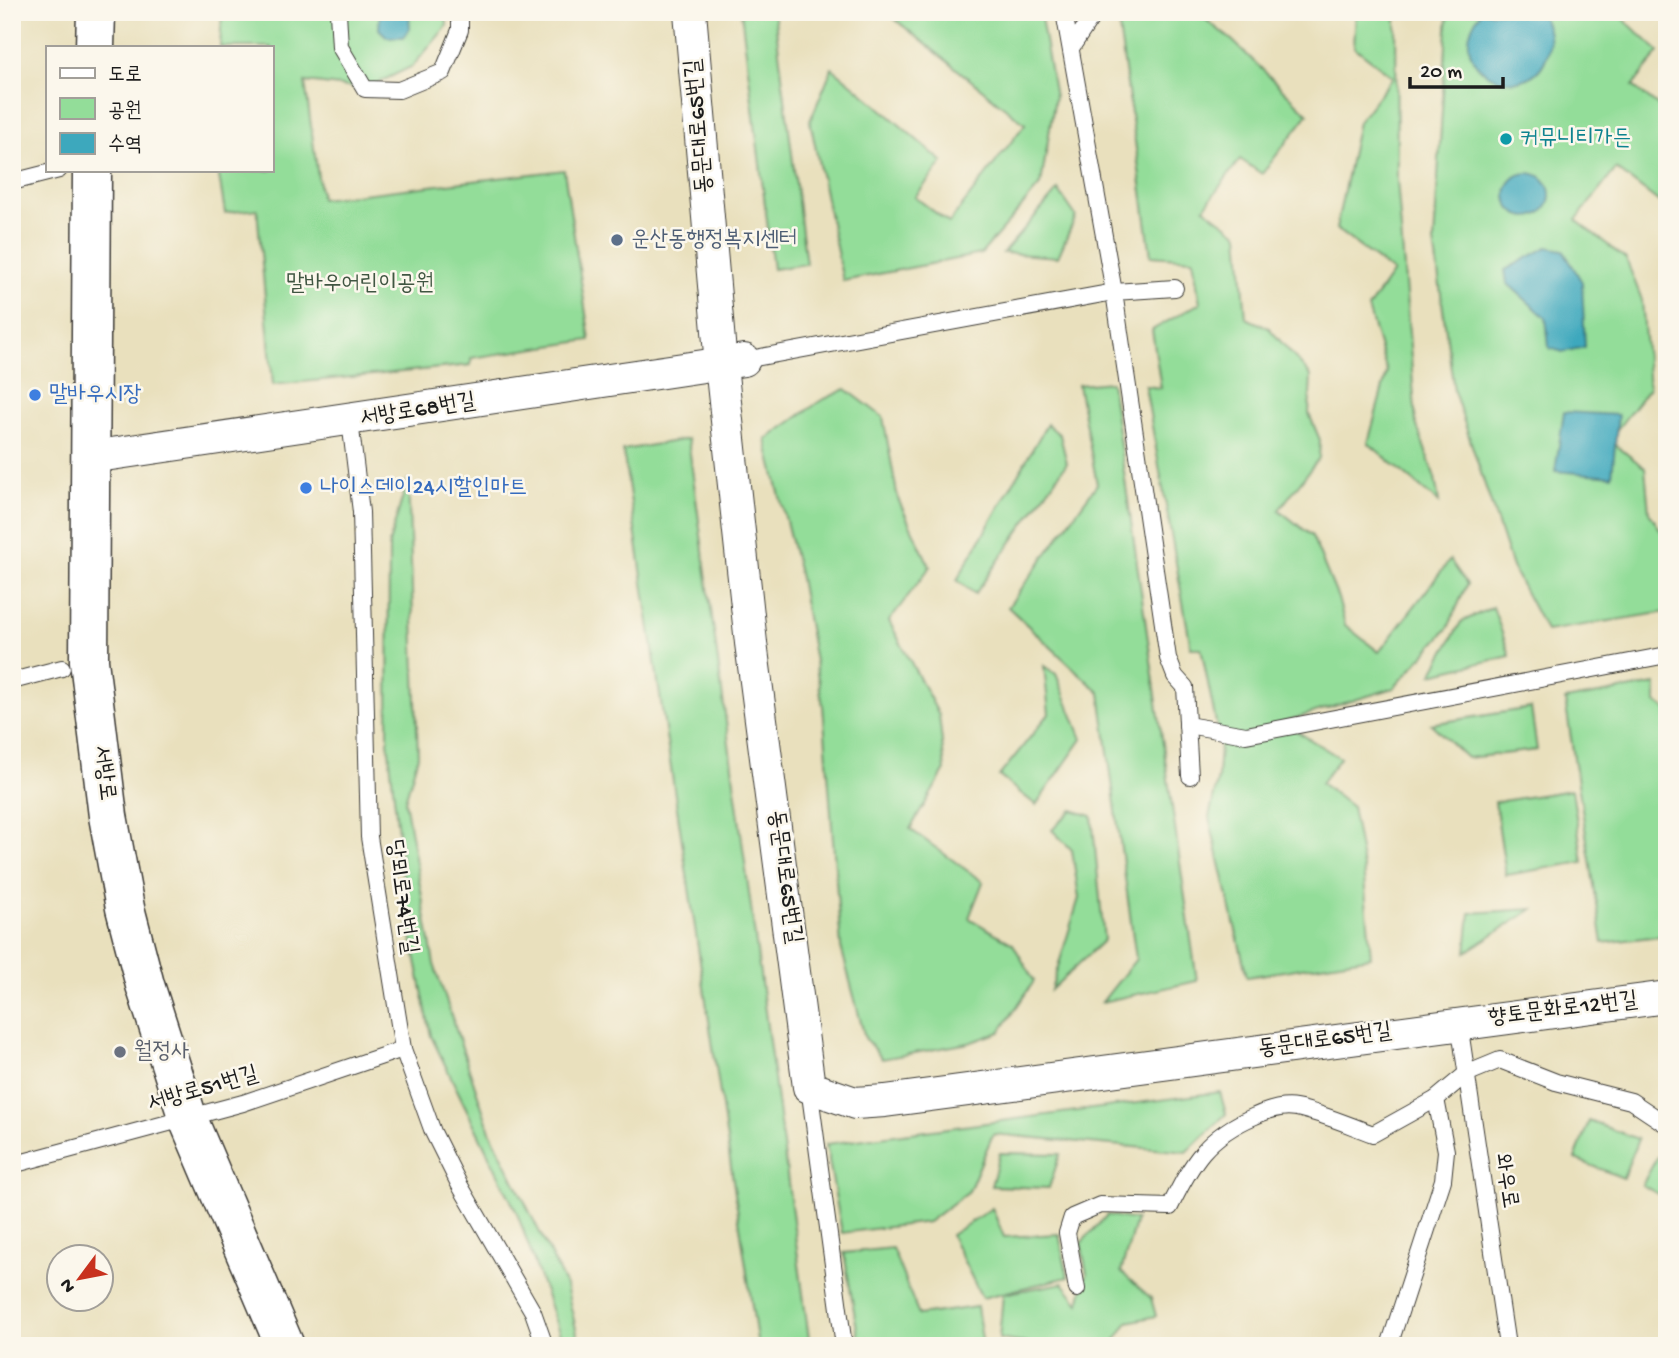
<svg xmlns="http://www.w3.org/2000/svg" width="1679" height="1358" font-family="'Gochi Hand','Poor Story',sans-serif">
  <rect width="100%" height="100%" fill="#fbf7ec"/>
  <filter id="ink" filterUnits="userSpaceOnUse"><feTurbulence type="fractalNoise" baseFrequency=".0143" numOctaves="2"/><feDisplacementMap in="SourceGraphic" scale="14" xChannelSelector="R" yChannelSelector="G"/><feConvolveMatrix kernelMatrix="1 2 1 2 8 2 1 2 1" color-interpolation-filters="sRGB"/></filter>
  <filter id="wash" filterUnits="userSpaceOnUse"><feTurbulence type="fractalNoise" baseFrequency=".00686" numOctaves="4" result="noise"/><feDisplacementMap in="SourceGraphic" scale="28" xChannelSelector="R" yChannelSelector="G"/><feGaussianBlur stdDeviation="1.57" result="paint"/><feColorMatrix in="noise" values="0 0 0 0 0 0 0 0 0 0 0 0 0 0 0 0 0 1.4 0 .05"/><feComposite in="paint" operator="in"/></filter>
  <g filter="url(#wash)">
    <rect width="100%" height="100%" fill="#e9e0bd"/>
    <g fill="#93dd99" stroke="#587c5a" stroke-width="2">
      <path d="M222,12H446L447,26L413,66L365,89L305,82L321,199L564,170L590,340L471,358V365L273,385L257,209L225,213L218,170H271V47H220Z"/>
      <path d="M741,12H774L806,264L773,269Z"/>
      <path d="M886,12H1040L1055,97L1041,184L981,254L843,281L810,121L832,68C871,98 905,131 943,162L915,197L949,223L1025,124Z"/>
      <path d="M1126,12H1196L1233,41L1308,114L1262,174L1240,159L1204,208L1239,234L1246,318L1269,328L1311,376L1309,414L1320,440L1319,458L1279,510L1312,536L1338,598L1345,625L1379,652L1450,560L1467,584L1448,628L1394,688L1282,722L1340,758L1321,783L1352,807L1363,867L1371,957L1247,977L1209,817L1218,778L1220,743L1201,648H1191L1145,386L1161,388L1152,330L1200,303L1193,259L1151,256L1118,20Z"/>
      <path d="M1356,12H1396L1397,179L1416,423L1435,478L1439,503L1368,443L1387,372L1368,308L1393,272L1336,229L1358,122L1393,77L1354,47Z"/>
      <path d="M1448,12H1616L1659,52L1633,86L1667,113V208L1616,169L1576,220L1626,259L1642,300L1649,388L1609,440L1645,468L1649,512L1667,540V612L1546,631L1512,567L1454,391L1434,242Z"/>
      <path d="M1058,190L1076,216L1058,257L1003,253Z"/>
      <path d="M1111,382L1197,981L1102,1002L1136,959L1100,693L1008,607L1097,484L1078,385Z"/>
      <path d="M846,389L883,417L898,499L930,567L889,621L939,715L945,770L910,829L983,882L969,918L1013,944L1034,981L1000,1032L969,1043L882,1059L865,1038L841,947L823,706L800,578L766,440L820,401Z"/>
      <path d="M1047,424L1060,435L1067,463L975,594L957,580Z"/>
      <path d="M688,439L810,1346H758L623,450Z"/>
      <path d="M408,479L418,756L405,801L434,964L490,1131L566,1286L580,1346H564L517,1213L431,1036L407,915L388,741L389,543Z"/>
      <path d="M1493,607L1510,656L1432,674L1461,622Z"/>
      <path d="M1044,666L1056,674L1082,739L1036,805L999,776L1049,714Z"/>
      <path d="M1656,684V702L1667,710V935L1603,943L1565,700Z"/>
      <path d="M1531,708L1537,750L1467,758L1431,724Z"/>
      <path d="M1572,790L1583,862L1506,875L1495,802Z"/>
      <path d="M1072,810L1092,816L1104,940L1051,990L1079,898L1072,850L1052,830Z"/>
      <path d="M1533,909L1466,952L1470,913Z"/>
      <path d="M1220,1092L1226,1114L1187,1152L993,1134L969,1191L928,1222L842,1233L826,1144Z"/>
      <path d="M1589,1121L1638,1139L1623,1178L1575,1159Z"/>
      <path d="M1000,1153L1060,1154L1049,1188L991,1186Z"/>
      <path d="M1657,1157L1667,1162V1199L1642,1185Z"/>
      <path d="M992,1208L1004,1237L1059,1234L1068,1277L982,1298L951,1235Z"/>
      <path d="M1107,1215L1136,1220L1121,1272L1151,1298L1156,1316L1128,1322L1112,1346H1043L999,1339L1003,1294L1063,1283L1079,1303L1087,1274L1081,1243Z"/>
      <path d="M892,1248L919,1315L977,1307L983,1346H860L844,1253Z"/>
    </g>
    <g fill="#3da8bd" stroke="#2c626c" stroke-width="2">
      <path d="M380,12H409L410,29L403,37H387L379,29Z"/>
      <path d="M1481,12H1538C1547,21 1551,35 1549,47C1538,114 1434,72 1481,12Z"/>
      <circle cx="1528" cy="195" r="22"/>
      <path d="M1547,247L1563,250L1582,282L1585,347L1563,352L1549,348L1546,318L1507,283L1505,270Z"/>
      <path d="M1564,412L1618,415L1612,476L1555,471Z"/>
    </g>
  </g>
  <g filter="url(#ink)">
    <g fill="none" stroke-linecap="round" stroke-linejoin="round">
      <defs>
        <g id="lane">
          <path d="M338,12L340,47L365,89L399,90L443,72L460,30V12"/>
          <path d="M1064,12L1114,292L1168,658L1175,676L1185,687L1190,776"/>
          <path d="M1071,48L1095,12"/>
          <path d="M12,182L59,170"/>
          <path d="M744,360L1114,292L1175,288"/>
          <path d="M350,421L361,512L369,837L403,1049L433,1132L459,1184L533,1312L545,1346"/>
          <path d="M12,681L62,668"/>
          <path d="M1187,725L1246,735L1667,655"/>
          <path d="M1459,1023L1507,1346"/>
          <path d="M809,1087L844,1346"/>
          <path d="M12,1165L243,1103L403,1049"/>
          <path d="M1077,1289L1067,1233L1072,1217L1100,1205L1170,1207C1192,1162 1207,1136 1255,1116C1268,1110 1282,1105 1296,1108C1322,1113 1348,1125 1373,1134L1436,1099L1466,1074L1500,1060L1556,1082L1631,1101L1667,1125"/>
          <path d="M1389,1346L1443,1180L1446,1151L1436,1099"/>
        </g>
        <g id="street">
          <path d="M690,12L721,365L751,643L809,1087L855,1103L885,1101L1667,997"/>
          <path d="M91,457L744,360"/>
        </g>
        <g id="secondary">
          <path d="M95,47L96,12"/>
          <path d="M92,170L89,661L108,816L125,908L145,985L188,1119L285,1346"/>
        </g>
      </defs>
      <use href="#lane" stroke="#3b3934" stroke-width="18"/>
      <use href="#street" stroke="#3b3934" stroke-width="34"/>
      <use href="#secondary" stroke="#3b3934" stroke-width="41"/>
      <use href="#lane" stroke="#fff" stroke-width="16"/>
      <use href="#street" stroke="#fff" stroke-width="32"/>
      <use href="#secondary" stroke="#fff" stroke-width="38"/>
    </g>
  </g>
  <circle fill="#0f9aa8" stroke="#fbf7ec" stroke-width="2.5" cx="1506" cy="139" r="7"/>
  <circle fill="#5c6f8a" stroke="#fbf7ec" stroke-width="2.5" cx="617" cy="240" r="7"/>
  <g fill="#3f7fe0" stroke="#fbf7ec" stroke-width="2.5">
    <circle cx="35" cy="395" r="7"/>
    <circle cx="306" cy="488" r="7"/>
  </g>
  <circle fill="#6b7280" stroke="#fbf7ec" stroke-width="2.5" cx="120" cy="1052" r="7"/>
  <g text-anchor="middle" dominant-baseline="central" stroke-width="5" stroke-linejoin="round" paint-order="stroke">
    <g font-size="23" fill="#1c1c1c" stroke="#fbf7ec">
      <text transform="translate(700 126) rotate(-95)">동문대로65번길</text>
      <text transform="translate(418 411) rotate(-9)">서방로68번길</text>
      <text transform="translate(103 773) rotate(83)">서방로</text>
      <text transform="translate(784 877) rotate(82)">동문대로65번길</text>
      <text transform="translate(401 897) rotate(82)">당뫼로74번길</text>
      <text transform="translate(1563 1010) rotate(-7)">향토문화로12번길</text>
      <text transform="translate(1325 1041) rotate(-8)">동문대로65번길</text>
      <text transform="translate(203 1090) rotate(-16)">서방로51번길</text>
      <text transform="translate(1505 1181) rotate(81)">와우로</text>
    </g>
    <g font-size="23" fill="#0d838f" stroke="#fbf7ec" text-anchor="start">
      <text x="1520" y="139">커뮤니티가든</text>
    </g>
    <g font-size="23" fill="#4e5e75" stroke="#fbf7ec" text-anchor="start">
      <text x="631" y="240">운산동행정복지센터</text>
    </g>
    <g font-size="23" fill="#405642" stroke="#fbf7ec">
      <text x="360" y="284">말바우어린이공원</text>
    </g>
    <g font-size="23" fill="#366cbe" stroke="#fbf7ec" text-anchor="start">
      <text x="49" y="395">말바우시장</text>
      <text x="320" y="488">나이스데이24시할인마트</text>
    </g>
    <g font-size="23" fill="#5b616d" stroke="#fbf7ec" text-anchor="start">
      <text x="134" y="1052">월정사</text>
    </g>
  </g>
  <rect width="1679" height="1358" fill="none" stroke="#fbf7ec" stroke-width="42"/>
  <rect x="46" y="46" width="228" height="126" fill="#fbf7ec" stroke="#a29f99" stroke-width="2"/>
  <rect x="60" y="68" width="35" height="10" fill="#ffffff" stroke="#a29f99" stroke-width="2"/>
  <text x="108" y="80" font-size="21" fill="#1c1c1c">도로</text>
  <rect x="60" y="98" width="35" height="21" fill="#93dd99" stroke="#a29f99" stroke-width="2"/>
  <text x="108" y="116" font-size="21" fill="#1c1c1c">공원</text>
  <rect x="60" y="133" width="35" height="21" fill="#3da8bd" stroke="#a29f99" stroke-width="2"/>
  <text x="108" y="150" font-size="21" fill="#1c1c1c">수역</text>
  <g transform="translate(80 1278) rotate(238)"><circle r="33" fill="#fbf7ec" stroke="#a29f99" stroke-width="2"/>
  <path d="M0-5L12 26L0 18L-12 26Z" fill="#c8321e"/>
  <text y="-10" font-size="19" font-weight="bold" text-anchor="middle" fill="#1c1c1c">N</text>
  </g>
  <path d="M1410 77v10h93v-10" fill="none" stroke="#1c1c1c" stroke-width="3.5"/>
  <text x="1420" y="77" font-size="21" fill="#1c1c1c" stroke="#fbf7ec" stroke-width="5" paint-order="stroke">20 m</text>
</svg>
